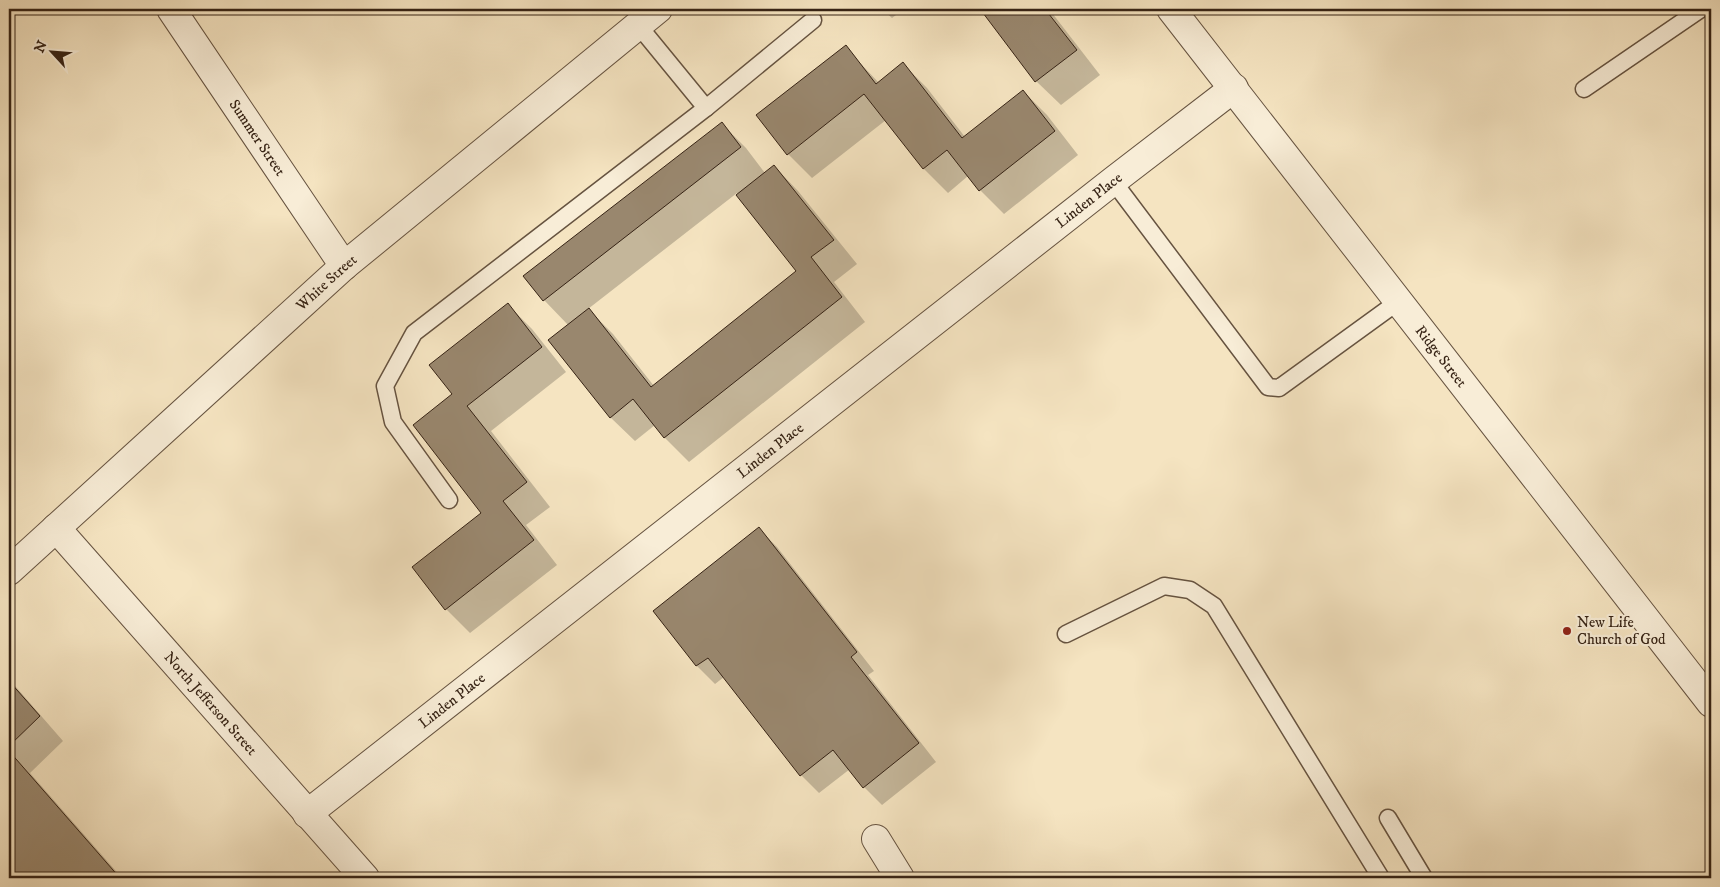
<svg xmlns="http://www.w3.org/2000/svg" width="1720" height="887" font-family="'IM FELL DW Pica',serif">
  <rect width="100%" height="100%" fill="#f5e4c1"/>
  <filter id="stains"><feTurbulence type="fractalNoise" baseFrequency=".004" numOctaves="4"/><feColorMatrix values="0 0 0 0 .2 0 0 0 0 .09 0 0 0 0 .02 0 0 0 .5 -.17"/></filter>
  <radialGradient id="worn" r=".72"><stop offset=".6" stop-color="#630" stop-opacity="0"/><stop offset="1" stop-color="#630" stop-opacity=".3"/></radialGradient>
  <g fill="#0003" fill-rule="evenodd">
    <path d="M882,9H904L892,18Z"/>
    <path d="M982,9H1049L1100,75L1061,105L1036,81Z"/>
    <path d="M845,47L879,83L903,64L927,88L965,137L1023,91L1047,115L1078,155L1004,214L980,190L968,176L948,193L924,169L886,120L812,178L788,154L758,116Z"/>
    <path d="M722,124L746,148L765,173L774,166L798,191L857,264L834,282L865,322L689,462L665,438L655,425L635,441L610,417L569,326L544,300ZM737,193L798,271L654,386L613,334L588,309Z"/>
    <path d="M508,305L532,329L566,372L491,431L550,507L526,525L557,565L470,633L446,609L483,513L454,394Z"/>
    <path d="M759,529L777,547L874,671L868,675L936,762L882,805L864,787L850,769L819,793L801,775L724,677L715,684L697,666L655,611Z"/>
    <path d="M9,679L63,741L30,773L122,878H9Z"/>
  </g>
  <g fill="#99876e" stroke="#362315">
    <path d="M980,9H1045L1077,50L1035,82Z"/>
    <path d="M846,45L876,84L903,62L962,138L1023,90L1055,131L979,191L947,150L923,169L864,94L787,155L756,115Z"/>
    <path d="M722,122L741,147L543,301L523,276Z"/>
    <path d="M774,165L834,240L811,257L842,297L664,438L633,399L610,418L548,340L589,308L651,387L796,271L736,195Z"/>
    <path d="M508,303L542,347L467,406L527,482L503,501L534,540L445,610L412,567L481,513L413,425L452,394L429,365Z"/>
    <path d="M759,527L857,652L851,657L919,743L863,788L833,750L800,776L708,658L696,666L653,611Z"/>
    <path d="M9,681L40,716L9,746Z"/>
    <path d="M9,751L120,878H9Z"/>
  </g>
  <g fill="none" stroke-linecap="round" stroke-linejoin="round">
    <defs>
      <g id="service">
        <path d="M1584,89L1701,9"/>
        <path d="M706,108L813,20"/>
        <path d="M1113,181L1268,387L1279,388L1399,301"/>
        <path d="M449,500L393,422L385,386L414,333L706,108L638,25"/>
        <path d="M1066,634L1164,586L1190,590L1214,606L1381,878"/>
        <path d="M1388,818L1424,878"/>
      </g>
      <g id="minor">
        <path id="s1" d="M171,9L344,266"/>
        <path id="s2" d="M1171,9L1711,703"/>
        <path id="s3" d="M56,528L365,878"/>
        <path id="s4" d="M9,571L344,266L658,9"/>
        <path id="s5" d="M307,814L1113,181L1234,88"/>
        <path d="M876,839L900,878"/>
      </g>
    </defs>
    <use href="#service" stroke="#665340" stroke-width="19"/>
    <use href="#minor" stroke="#665340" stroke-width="30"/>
    <use href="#service" stroke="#f8edd7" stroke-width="16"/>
    <use href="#minor" stroke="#f8edd7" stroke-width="28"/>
  </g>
  <circle fill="#8f2418" stroke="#f8edd7" stroke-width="2" cx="1567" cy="631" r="5"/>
  <g text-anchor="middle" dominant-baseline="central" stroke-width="4.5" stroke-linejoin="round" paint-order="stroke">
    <g font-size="15" fill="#362315" stroke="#f8edd7">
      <text stroke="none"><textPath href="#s1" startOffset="155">Summer Street</textPath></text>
      <text stroke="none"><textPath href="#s5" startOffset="994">Linden Place</textPath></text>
      <text stroke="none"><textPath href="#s4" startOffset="429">White Street</textPath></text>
      <text stroke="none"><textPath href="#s2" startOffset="440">Ridge Street</textPath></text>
      <text stroke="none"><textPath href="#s5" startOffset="589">Linden Place</textPath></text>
      <text stroke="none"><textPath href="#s5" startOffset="184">Linden Place</textPath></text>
      <text stroke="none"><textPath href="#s3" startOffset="234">North Jefferson Street</textPath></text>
    </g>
    <g font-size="15" fill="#362315" stroke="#f8edd7" text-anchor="start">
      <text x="1577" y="622">New Life<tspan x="1577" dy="17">Church of God</tspan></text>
    </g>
  </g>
  <rect width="1720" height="887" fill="none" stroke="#f5e4c1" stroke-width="30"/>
  <rect x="10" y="10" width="1700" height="867" fill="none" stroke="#362315" stroke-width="2.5"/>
  <rect x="15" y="15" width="1690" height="857" fill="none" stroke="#362315"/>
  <g transform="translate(52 52) rotate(296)" stroke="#f8edd7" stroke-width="4" paint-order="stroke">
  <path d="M0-4L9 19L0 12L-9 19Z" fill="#362315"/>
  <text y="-8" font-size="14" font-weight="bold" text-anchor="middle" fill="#362315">N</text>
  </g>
  <rect width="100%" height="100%" filter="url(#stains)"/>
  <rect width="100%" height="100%" fill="url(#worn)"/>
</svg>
